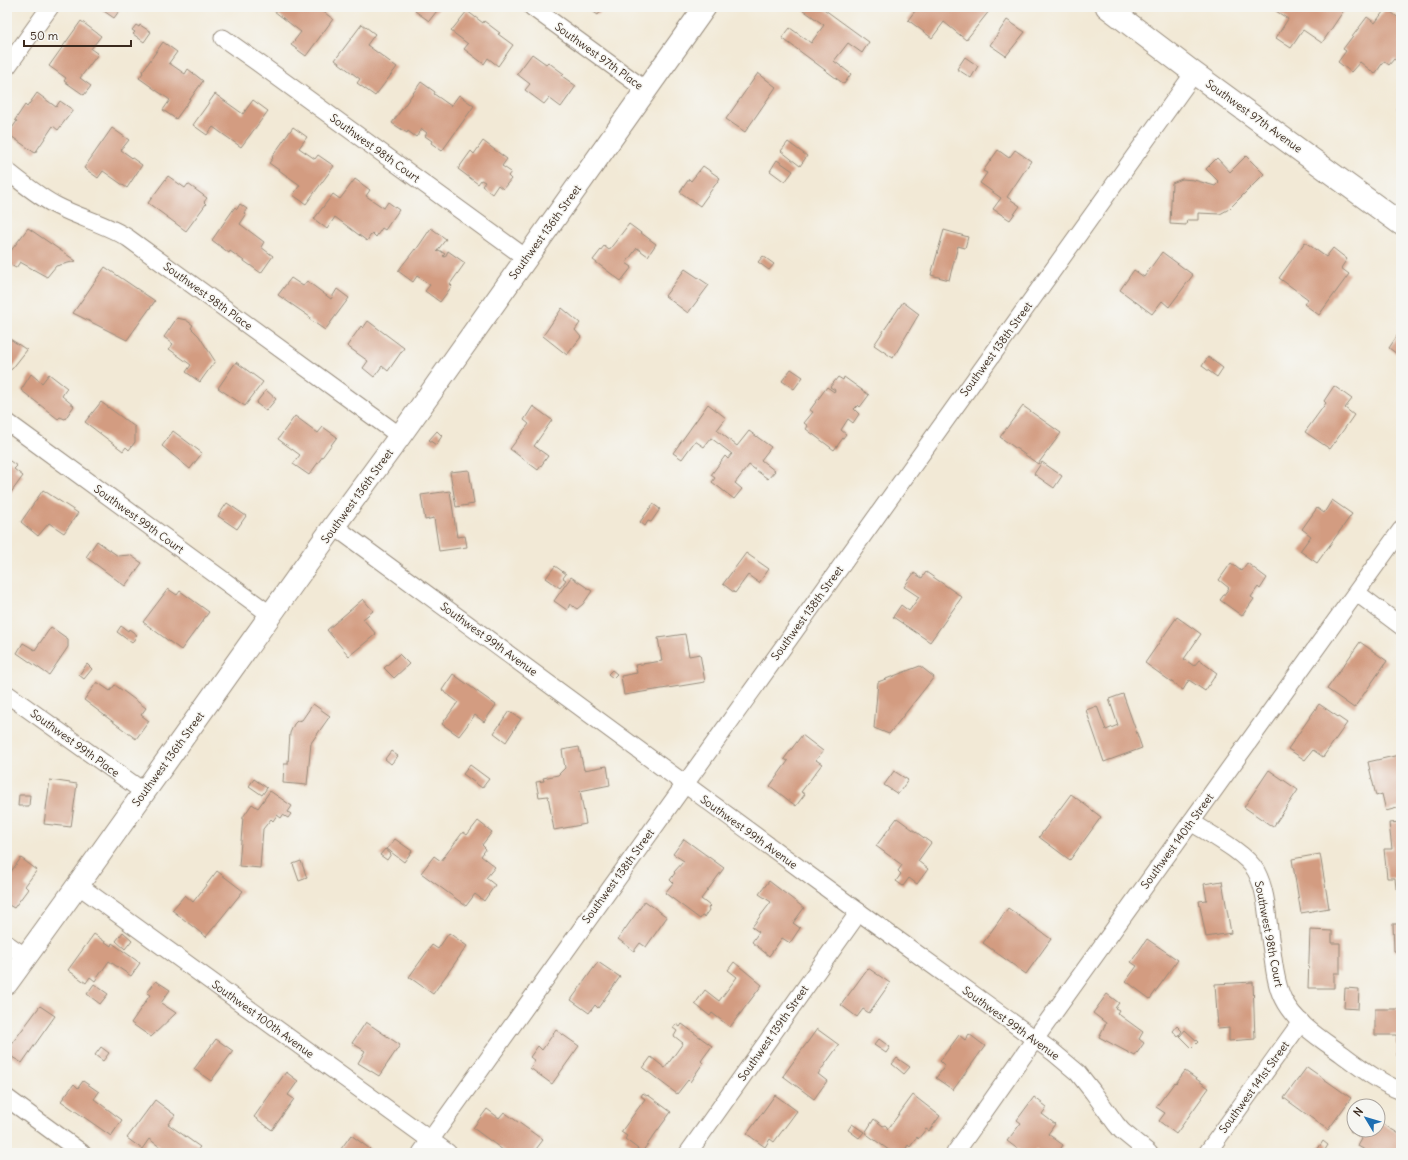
<svg xmlns="http://www.w3.org/2000/svg" width="1408" height="1160" font-family="Delius,sans-serif">
  <rect width="100%" height="100%" fill="#f6f6f2"/>
  <filter id="ink" filterUnits="userSpaceOnUse"><feTurbulence type="fractalNoise" baseFrequency=".025" numOctaves="2"/><feDisplacementMap in="SourceGraphic" scale="8" xChannelSelector="R" yChannelSelector="G"/><feConvolveMatrix kernelMatrix="1 2 1 2 8 2 1 2 1" color-interpolation-filters="sRGB"/></filter>
  <filter id="wash" filterUnits="userSpaceOnUse"><feTurbulence type="fractalNoise" baseFrequency=".012" numOctaves="4" result="noise"/><feDisplacementMap in="SourceGraphic" scale="16" xChannelSelector="R" yChannelSelector="G"/><feGaussianBlur stdDeviation="0.9" result="paint"/><feColorMatrix in="noise" values="0 0 0 0 0 0 0 0 0 0 0 0 0 0 0 0 0 1.4 0 .05"/><feComposite in="paint" operator="in"/></filter>
  <g filter="url(#wash)">
    <rect width="100%" height="100%" fill="#f2e9d6"/>
    <g id="blocks">
      <g fill="#d39c81">
        <path d="M98,7H122L114,18Z"/>
        <path d="M123,7H131L128,11Z"/>
        <path d="M277,7H317L333,19L306,56L291,45L301,32L274,11Z"/>
        <path d="M418,7H440L429,21L415,11Z"/>
        <path d="M586,7H604L598,15Z"/>
        <path d="M799,7H821L869,42L862,53L848,43L834,61L851,74L844,84L782,38L790,28L811,43L824,25Z"/>
        <path d="M918,7H986L990,10L966,40L944,22L932,38L908,20Z"/>
        <path d="M1270,7H1346L1322,43L1303,30L1291,48L1276,38L1288,19Z"/>
        <path d="M1386,8L1401,20V64L1394,59L1389,65L1384,61L1375,74L1360,62L1351,72L1338,62L1346,51L1343,49L1367,17L1375,23Z"/>
        <path d="M467,11L483,23L484,21L500,33L498,34L513,45L498,66L488,58L484,64L464,49L468,44L451,31Z"/>
        <path d="M1007,20L1025,32L1006,56L990,45Z"/>
        <path d="M81,21L101,36L91,49L98,54L80,78L91,86L84,95L64,81L66,78L49,66Z"/>
        <path d="M362,24L375,34L367,45L397,67L375,96L357,83L360,79L335,60Z"/>
        <path d="M136,25L139,27L140,25L151,32L144,42L133,34L135,32L132,30Z"/>
        <path d="M163,42L177,52L169,63L185,74L188,69L203,81L176,119L163,110L170,100L139,78L143,73L142,72Z"/>
        <path d="M532,54L546,64L548,62L564,74L562,76L576,86L561,107L549,98L544,104L525,90L530,84L517,74Z"/>
        <path d="M965,57L978,66L971,78L957,69Z"/>
        <path d="M758,73L776,87L745,132L726,119Z"/>
        <path d="M421,82L435,92L434,94L451,106L459,95L474,106L442,151L431,143L432,141L425,136L427,133L422,129L416,137L408,131L407,133L392,123Z"/>
        <path d="M37,93L56,107L60,101L73,110L58,130L53,126L35,153L8,134L17,121L15,120L25,105L27,107Z"/>
        <path d="M215,94L243,114L253,100L268,111L241,147L213,127L207,135L193,125Z"/>
        <path d="M1401,103V112L1397,109Z"/>
        <path d="M293,127L307,137L299,148L315,159L318,155L334,166L306,204L293,195L300,185L269,163L273,158L272,157Z"/>
        <path d="M112,128L129,140L121,150L142,165L127,188L103,171L98,178L84,168Z"/>
        <path d="M483,141L507,159L502,166L511,172L508,176L511,179L503,189L498,185L492,194L482,186L485,182L481,180L478,184L458,169L471,151L474,154Z"/>
        <path d="M788,142L807,156L800,166L781,151Z"/>
        <path d="M998,150L1009,158L1015,150L1031,161L1007,197L1020,206L1010,220L993,209L1001,198L980,183L987,173L983,171Z"/>
        <path d="M1246,156L1264,174L1229,209L1220,214L1198,213V220H1187L1186,225L1170,224L1172,183L1182,179L1194,180L1215,186L1219,182L1206,169L1217,158L1230,172Z"/>
        <path d="M777,160L793,171L785,182L770,171Z"/>
        <path d="M703,166L720,178L700,206L680,192L689,179L691,181Z"/>
        <path d="M168,176L185,188L188,184L207,198L204,202L206,204L186,231L148,203Z"/>
        <path d="M355,179L370,190L366,196L384,208L388,202L399,210L385,230L382,228L376,237L372,233L367,241L335,217L327,229L314,219L333,194L340,199Z"/>
        <path d="M240,204L247,209L244,213L246,215L240,224L264,242L261,247L273,256L261,273L230,251L229,253L212,240L235,207L237,209Z"/>
        <path d="M629,224L656,244L648,256L637,248L626,263L632,267L621,281L593,260L604,246L609,250Z"/>
        <path d="M28,228L76,261L56,266L47,277L20,262L16,268L7,263V256Z"/>
        <path d="M431,228L446,239L437,251L438,252L439,250L445,254L443,256L445,257L448,251L465,263L450,284L452,286L440,302L425,291L430,285L426,282L417,276L413,282L398,271L415,249L416,250Z"/>
        <path d="M944,230L968,237L965,248L958,246L949,280L931,275Z"/>
        <path d="M1305,242L1326,257L1333,248L1347,259L1341,268L1349,274L1319,315L1304,304L1308,299L1279,278Z"/>
        <path d="M1162,252L1193,275L1169,307L1162,301L1152,314L1120,290L1134,270L1144,277Z"/>
        <path d="M763,256L774,264L769,270L758,262Z"/>
        <path d="M105,267L155,301L127,340L73,313Z"/>
        <path d="M685,269L709,285L688,313L665,296Z"/>
        <path d="M291,278L303,286L307,281L331,299L337,289L349,298L325,330L309,319L310,317L278,295Z"/>
        <path d="M903,302L919,314L893,358L874,345Z"/>
        <path d="M562,308L580,323L575,330L581,337L567,355L543,336Z"/>
        <path d="M177,318L186,320L193,325L191,328L199,336L215,361L200,382L186,372L191,365L169,349L173,344L164,337Z"/>
        <path d="M368,321L404,348L388,371L382,366L374,377L363,368L368,361L347,346L361,326L363,328Z"/>
        <path d="M1401,330V357L1389,348Z"/>
        <path d="M10,339L27,350L12,369L7,371V343Z"/>
        <path d="M1208,357L1223,368L1217,377L1202,366Z"/>
        <path d="M236,362L263,382L245,406L218,388Z"/>
        <path d="M791,369L803,377L794,389L782,381Z"/>
        <path d="M31,374L42,383L49,374L67,388L62,396L74,406L65,419L60,417L58,419L21,390Z"/>
        <path d="M838,377L843,380L844,377L869,395L860,407L858,405L854,409L859,414L853,423L848,419L841,430L846,434L834,450L806,429L808,426L804,423L813,412L810,410L827,387L834,392L835,390L830,387Z"/>
        <path d="M1334,386L1352,399L1345,408L1354,415L1330,449L1305,432L1326,403L1324,401Z"/>
        <path d="M266,390L276,399L266,411L256,403Z"/>
        <path d="M101,402L135,427V442L129,450L126,447L123,451L85,422Z"/>
        <path d="M708,404L726,418L717,430L737,446L749,431L771,447L761,460L775,471L768,479L749,465L735,483L742,489L734,499L712,482L715,478L711,475L725,456L728,459L732,454L711,438L704,447L695,441L682,459L673,453Z"/>
        <path d="M533,406L552,420L534,446L548,456L538,470L510,449L529,424L524,420Z"/>
        <path d="M1023,406L1061,433L1038,464L1000,437Z"/>
        <path d="M295,416L318,433L323,427L337,437L309,475L293,464L300,455L278,439Z"/>
        <path d="M173,431L202,453L190,469L162,446Z"/>
        <path d="M437,431L442,436L436,445L429,440Z"/>
        <path d="M7,459L17,466L14,469L23,476L7,498Z"/>
        <path d="M1042,462L1062,476L1054,488L1034,474Z"/>
        <path d="M469,470L474,504L456,507L450,472Z"/>
        <path d="M43,490L78,513L64,533L49,523L38,536L21,522Z"/>
        <path d="M450,491L457,537L465,536L467,547L439,551L434,518L425,520L421,495Z"/>
        <path d="M1332,500L1352,514L1317,563L1300,551L1311,536L1302,529L1317,508L1324,513Z"/>
        <path d="M227,503L246,516L237,529L218,516Z"/>
        <path d="M653,504L660,509L651,522L648,521L645,526L640,522Z"/>
        <path d="M97,541L118,556L130,555L142,563L125,586L86,557Z"/>
        <path d="M746,553L769,569L759,583L748,575L735,593L723,584Z"/>
        <path d="M1231,563L1241,571L1247,563L1267,578L1260,589L1258,587L1251,597L1254,599L1242,616L1220,600L1229,588L1219,580Z"/>
        <path d="M555,566L566,574L563,578L566,580L560,588L546,578Z"/>
        <path d="M926,572L962,597L930,642L893,617L901,605L909,611L919,597L904,587L914,573L922,578Z"/>
        <path d="M571,577L592,591L583,604L577,609L570,604L567,610L554,601Z"/>
        <path d="M168,589L177,595L180,591L209,612L181,650L143,622Z"/>
        <path d="M363,599L373,611L363,619L376,634L349,656L327,630Z"/>
        <path d="M1177,617L1201,634L1184,659L1194,666L1199,660L1217,673L1205,691L1189,680L1183,690L1145,663Z"/>
        <path d="M121,626L128,631L129,629L137,635L132,643L117,632Z"/>
        <path d="M51,627L68,639V647L49,675L17,653L23,643L35,650Z"/>
        <path d="M685,634L689,656L700,654L705,682L624,695L621,676L637,673L635,665L662,661L658,638Z"/>
        <path d="M1360,642L1387,661L1354,708L1327,689Z"/>
        <path d="M399,654L409,664L394,678L384,668Z"/>
        <path d="M87,664L92,669L84,679L79,675Z"/>
        <path d="M920,666L934,677L889,734L874,728L878,682Z"/>
        <path d="M612,670L617,674L613,678L608,674Z"/>
        <path d="M453,674L496,705L484,722L475,715L459,736L442,724L458,702L442,690Z"/>
        <path d="M97,682L110,691L115,685L146,708L141,715L149,721L136,739L84,700Z"/>
        <path d="M1123,694L1142,748L1104,762L1086,710L1097,706L1106,730L1118,725L1109,699Z"/>
        <path d="M313,704L330,716L311,743L307,785L283,783L284,764H288L290,733L294,724L297,721L302,720Z"/>
        <path d="M1319,704L1347,723L1323,757L1313,750L1305,760L1288,749Z"/>
        <path d="M509,711L521,719L506,742L494,733Z"/>
        <path d="M802,735L823,751L816,760L822,764L801,792L805,794L796,806L770,786L788,761L784,759Z"/>
        <path d="M579,747L584,770L607,766L610,785L580,791L586,824L554,830L548,796L539,797L536,782L544,781L543,778L558,775L565,768L562,750Z"/>
        <path d="M391,751L398,756L391,764L385,759Z"/>
        <path d="M1399,755L1401,762V807L1386,811L1382,794L1376,796L1368,762Z"/>
        <path d="M470,765L489,779L482,788L463,774Z"/>
        <path d="M1269,770L1298,790L1273,827L1244,807Z"/>
        <path d="M894,771L908,780L898,794L884,785Z"/>
        <path d="M254,779L267,788L262,795L249,786Z"/>
        <path d="M50,780L77,784L71,827L44,824Z"/>
        <path d="M270,791L292,806L288,812L291,814L288,818L283,815L281,818L277,815L273,821L271,819L263,829L260,868L239,866L243,817L252,804L258,808Z"/>
        <path d="M1071,794L1101,817L1070,860L1039,837Z"/>
        <path d="M19,795H30L29,806H18Z"/>
        <path d="M897,818L931,843L918,861L928,869L917,884L909,878L903,886L896,881L901,874L898,871L902,865L876,846Z"/>
        <path d="M478,821L492,832L482,845L486,849L481,856L495,867L486,878L495,885L484,901L475,894L466,906L421,873L434,856L441,861L463,832L467,835Z"/>
        <path d="M1401,822V888L1396,889L1395,878H1387L1384,849H1392L1389,823Z"/>
        <path d="M395,839L412,851L404,862L387,849Z"/>
        <path d="M684,839L724,868L701,899L710,906L708,908L709,910L704,917L702,916L700,919L665,893L673,883L670,880L675,873L674,872L684,861L673,854Z"/>
        <path d="M385,849L391,854L387,860L380,855Z"/>
        <path d="M1320,854L1329,908L1301,913L1292,859Z"/>
        <path d="M21,858L37,870L25,886L28,889L14,908L7,904V877Z"/>
        <path d="M301,861L307,878L299,881L293,864Z"/>
        <path d="M217,871L243,891L206,937L172,910L185,895L193,902Z"/>
        <path d="M769,881L804,908L793,923L800,928L790,943L782,938L769,956L752,942L759,932L752,927L771,902L759,894Z"/>
        <path d="M1222,881L1231,933L1206,937L1199,901L1207,900L1204,884Z"/>
        <path d="M645,901L667,917L646,947L640,943L634,951L618,939Z"/>
        <path d="M1008,908L1051,939L1026,974L983,943Z"/>
        <path d="M1393,924H1401V952L1394,951Z"/>
        <path d="M1310,930L1332,931V943H1340V973H1334V988H1308Z"/>
        <path d="M123,932L132,940L125,949L116,941Z"/>
        <path d="M449,933L467,946L433,994L409,977L432,945L438,949Z"/>
        <path d="M94,934L111,946L112,943L140,963L131,976L109,961L95,981L90,977L86,983L68,970Z"/>
        <path d="M1147,939L1178,960L1150,999L1126,981L1137,966L1131,962Z"/>
        <path d="M598,962L620,977L598,1008L595,1005L589,1013L571,1000Z"/>
        <path d="M734,962L762,985L730,1027L712,1013L710,1016L695,1004L705,990L719,1001L737,977L728,970Z"/>
        <path d="M868,968L890,983L869,1013L863,1009L857,1017L841,1005Z"/>
        <path d="M156,981L170,990L161,1003L176,1013L151,1037L131,1023L150,995L147,993Z"/>
        <path d="M1253,982L1255,1039L1229,1041V1028L1218,1029L1215,984Z"/>
        <path d="M94,984L108,994L100,1004L87,994Z"/>
        <path d="M1345,988L1359,989L1358,1009L1344,1008Z"/>
        <path d="M1107,994L1119,1003L1115,1008L1119,1010L1117,1013L1143,1032L1139,1039L1144,1043L1135,1056L1099,1037L1106,1023L1093,1013Z"/>
        <path d="M1399,997H1401V1056H1397V1035H1375V1009H1399Z"/>
        <path d="M40,1006L55,1016L22,1063L7,1054V1050Z"/>
        <path d="M366,1022L400,1045L379,1076L358,1063L365,1051L352,1043Z"/>
        <path d="M676,1024L680,1027L682,1024L712,1046L701,1061L703,1063L690,1082L688,1080L677,1094L643,1068L651,1057L665,1068L683,1043L674,1036L677,1031L673,1028Z"/>
        <path d="M1177,1026L1182,1031L1178,1037L1173,1031Z"/>
        <path d="M817,1029L839,1045L818,1074L827,1081L814,1099L783,1076Z"/>
        <path d="M556,1030L579,1046L552,1084L530,1068L535,1061L530,1057L538,1046L542,1050Z"/>
        <path d="M1185,1030L1198,1042L1192,1048L1180,1036Z"/>
        <path d="M969,1034L985,1046L953,1090L936,1078L945,1066L940,1061L959,1035L965,1040Z"/>
        <path d="M216,1039L233,1051L211,1081L194,1069Z"/>
        <path d="M879,1039L890,1047L886,1053L874,1045Z"/>
        <path d="M101,1047L109,1053L103,1061L95,1055Z"/>
        <path d="M897,1058L910,1067L904,1074L892,1064Z"/>
        <path d="M1307,1067L1351,1098L1328,1130L1284,1098Z"/>
        <path d="M1185,1071L1209,1088L1176,1134L1159,1121L1165,1113L1156,1107L1175,1082L1176,1083Z"/>
        <path d="M286,1072L298,1081L288,1095L294,1099L272,1130L254,1117Z"/>
        <path d="M83,1081L99,1092L94,1099L122,1120L111,1136L61,1101L74,1084L78,1088Z"/>
        <path d="M643,1093L647,1096L648,1095L671,1112L642,1152L625,1139L627,1136L621,1132L645,1099L641,1096Z"/>
        <path d="M775,1095L797,1111L774,1142L770,1139L765,1147L747,1134Z"/>
        <path d="M913,1095L940,1116L929,1131L926,1129L918,1139L917,1137L910,1147L908,1145L903,1153H893L865,1133L874,1119L883,1126L885,1125L887,1127V1128L888,1129Z"/>
        <path d="M1034,1097L1047,1107L1042,1114L1055,1124L1048,1134L1063,1145L1058,1153H1040L1036,1150L1033,1153H1023L1007,1141L1021,1123L1017,1120Z"/>
        <path d="M155,1100L175,1115L168,1124L200,1147L195,1153H168L149,1139L142,1149L127,1138Z"/>
        <path d="M487,1109L499,1118L504,1112L543,1140L533,1153H507L473,1128Z"/>
        <path d="M1378,1121L1401,1135L1400,1153H1370L1358,1146L1362,1139L1350,1131L1354,1124V1130H1378Z"/>
        <path d="M852,1124L864,1132L859,1138L848,1130Z"/>
        <path d="M351,1135L370,1149L367,1153H338Z"/>
        <path d="M1323,1141L1328,1145L1323,1153H1317L1316,1152Z"/>
      </g>
    </g>
  </g>
  <g filter="url(#ink)">
    <use href="#blocks" fill-opacity="0" stroke="#968a7a" stroke-width="1"/>
    <g fill="none" stroke-linecap="round" stroke-linejoin="round">
      <defs>
        <g id="street">
          <path d="M532,7L647,91"/>
          <path d="M223,38L257,62L526,258"/>
          <path d="M7,67L50,7"/>
          <path d="M7,171C23,183 39,197 57,206C80,218 106,224 128,238L400,436"/>
          <path d="M7,422L271,615"/>
          <path d="M334,526L859,912L1053,1052L1078,1073L1093,1092L1116,1124L1122,1131L1149,1153"/>
          <path d="M1357,593L1401,626"/>
          <path d="M7,694L144,792"/>
          <path d="M1191,822C1210,834 1246,853 1256,871C1268,893 1267,922 1271,945C1274,963 1275,983 1283,999C1295,1023 1321,1039 1342,1054C1361,1068 1379,1082 1401,1091"/>
          <path d="M78,885L448,1153"/>
          <path d="M7,944L26,957"/>
          <path d="M7,1098L82,1153"/>
          <path d="M421,1153L1194,73"/>
          <path d="M688,1153L859,912"/>
          <path d="M955,1153L1035,1039L1401,530"/>
          <path d="M1207,1153L1301,1022"/>
        </g>
        <g id="secondary">
          <path d="M1107,7L1194,73L1401,224"/>
          <path d="M7,983L78,885L334,526L400,436L705,7"/>
        </g>
      </defs>
      <use href="#street" stroke="#968a7a" stroke-width="19"/>
      <use href="#secondary" stroke="#968a7a" stroke-width="24"/>
      <use href="#street" stroke="#fff" stroke-width="17"/>
      <use href="#secondary" stroke="#fff" stroke-width="22"/>
    </g>
  </g>
  <g text-anchor="middle" dominant-baseline="central" stroke-width="3" stroke-linejoin="round" paint-order="stroke">
    <g font-size="11" fill="#3b2a1e" stroke="#f6f6f2">
      <text transform="translate(599 56) rotate(36)">Southwest 97th Place</text>
      <text transform="translate(1254 116) rotate(36)">Southwest 97th Avenue</text>
      <text transform="translate(375 148) rotate(36)">Southwest 98th Court</text>
      <text transform="translate(545 232) rotate(-54)">Southwest 136th Street</text>
      <text transform="translate(208 296) rotate(36)">Southwest 98th Place</text>
      <text transform="translate(996 349) rotate(-54)">Southwest 138th Street</text>
      <text transform="translate(357 496) rotate(-54)">Southwest 136th Street</text>
      <text transform="translate(139 519) rotate(36)">Southwest 99th Court</text>
      <text transform="translate(807 613) rotate(-54)">Southwest 138th Street</text>
      <text transform="translate(489 639) rotate(36)">Southwest 99th Avenue</text>
      <text transform="translate(75 743) rotate(36)">Southwest 99th Place</text>
      <text transform="translate(168 759) rotate(-54)">Southwest 136th Street</text>
      <text transform="translate(749 832) rotate(36)">Southwest 99th Avenue</text>
      <text transform="translate(1177 841) rotate(-54)">Southwest 140th Street</text>
      <text transform="translate(618 876) rotate(-54)">Southwest 138th Street</text>
      <text transform="translate(1269 934) rotate(79)">Southwest 98th Court</text>
      <text transform="translate(263 1019) rotate(36)">Southwest 100th Avenue</text>
      <text transform="translate(1011 1023) rotate(36)">Southwest 99th Avenue</text>
      <text transform="translate(773 1033) rotate(-55)">Southwest 139th Street</text>
      <text transform="translate(1254 1087) rotate(-54)">Southwest 141st Street</text>
    </g>
  </g>
  <rect width="1408" height="1160" fill="none" stroke="#f6f6f2" stroke-width="24"/>
  <g transform="translate(1366 1118) rotate(308)"><circle r="19" fill="#f6f6f2" stroke="#aba49d"/>
  <path d="M0-3L7 15L0 10L-7 15Z" fill="#1f6fb2"/>
  <text y="-6" font-size="11" font-weight="bold" text-anchor="middle" fill="#3b2a1e">N</text>
  </g>
  <path d="M24 40v6h107v-6" fill="none" stroke="#3b2a1e" stroke-width="2"/>
  <text x="30" y="40" font-size="12" fill="#3b2a1e" stroke="#f6f6f2" stroke-width="3" paint-order="stroke">50 m</text>
</svg>
